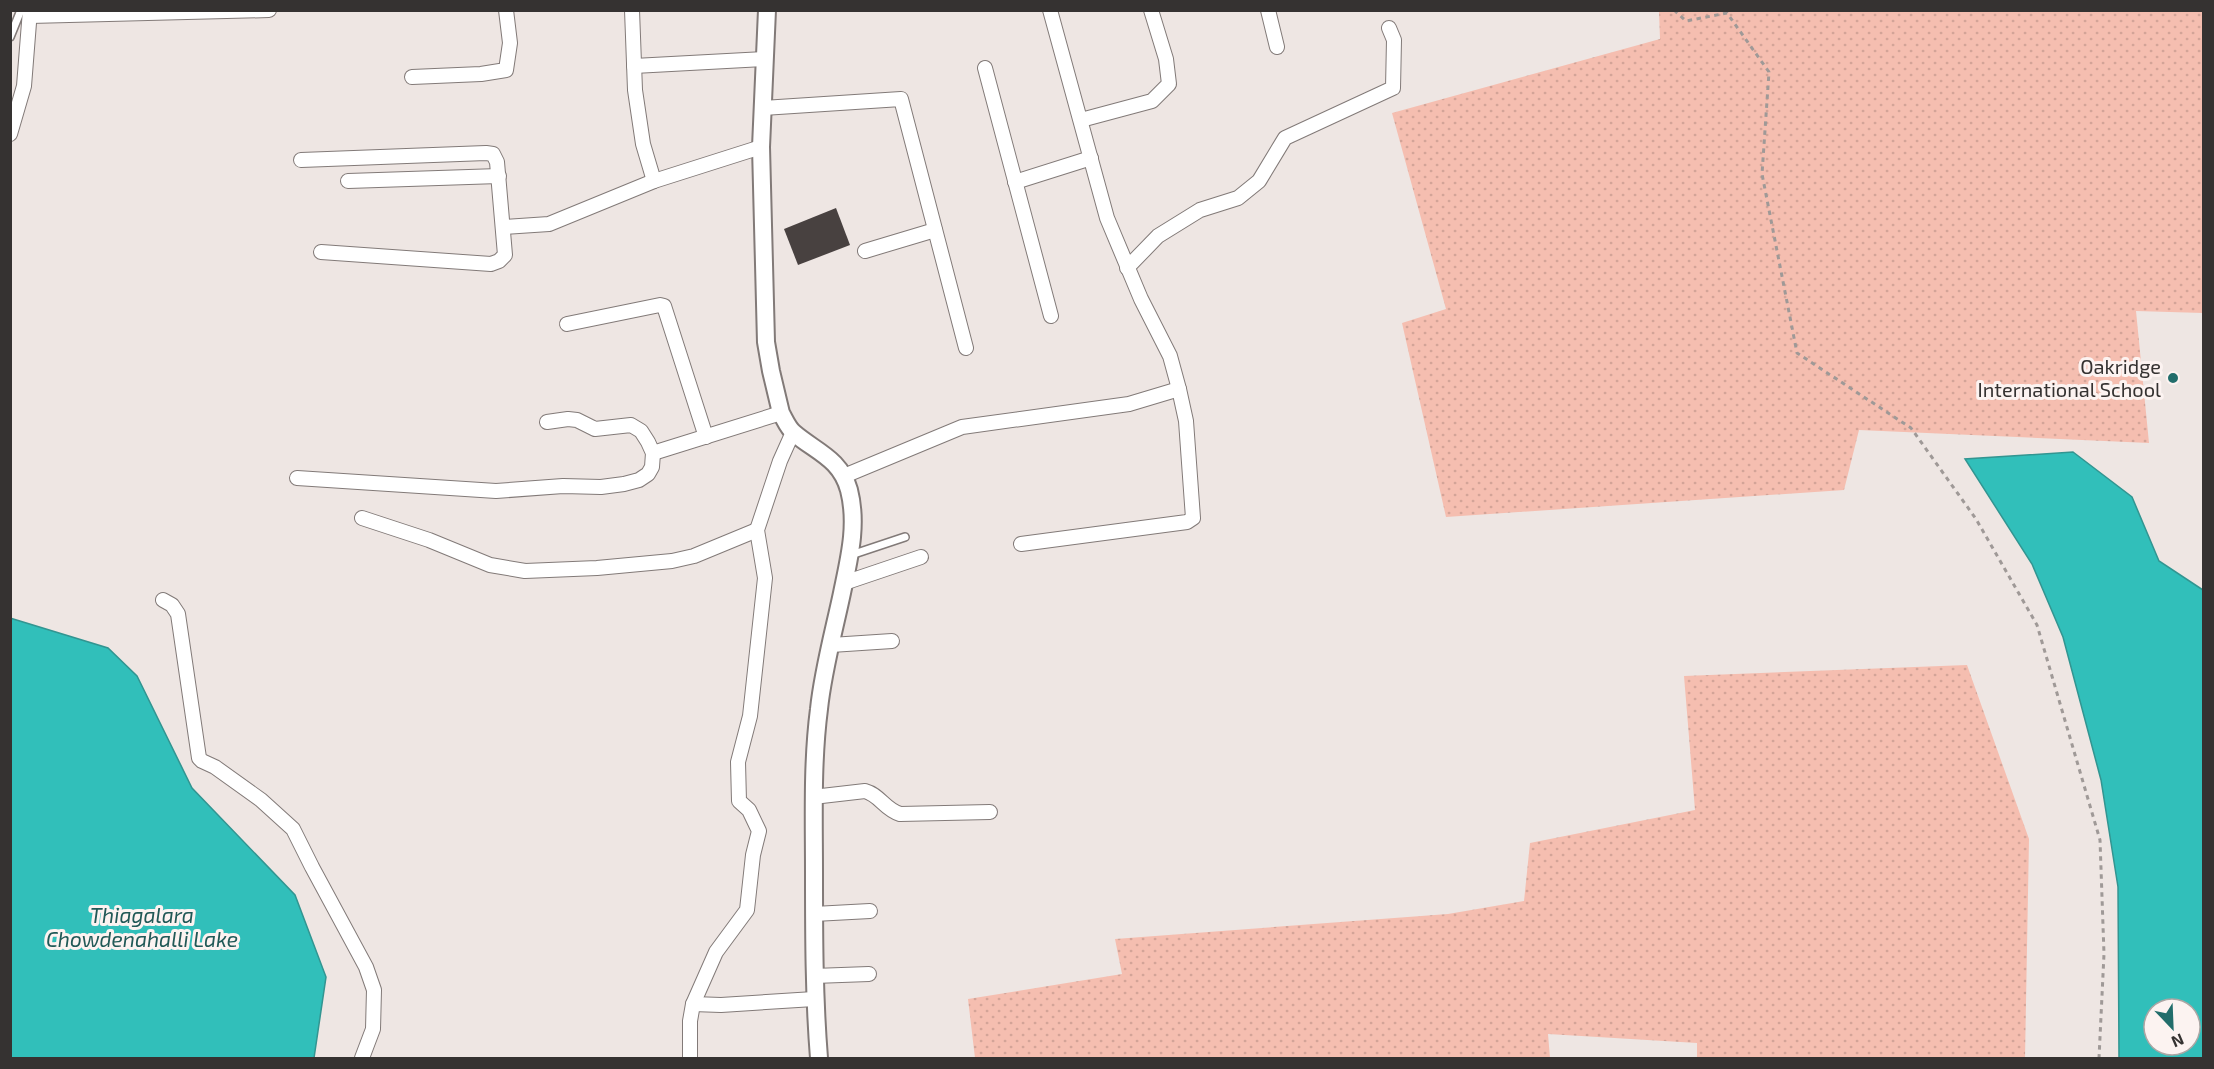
<svg xmlns="http://www.w3.org/2000/svg" width="2214" height="1069" font-family="'Exo 2',sans-serif">
  <defs>
    <pattern id="grass-dots" width="8" height="8" patternUnits="userSpaceOnUse" patternTransform="scale(1.5)"><rect width="8" height="8" fill="#f5beb0"/><path d="M2 2h.1M6 6h.1" fill="none" stroke="#d3a498" stroke-width="1.8" stroke-linecap="round"/></pattern>
  </defs>
  <rect width="100%" height="100%" fill="#eee6e3"/>
  <g fill="url(#grass-dots)">
    <path d="M1659,11H2203V313L2136,311L2149,443L1859,430L1844,490L1446,517L1402,323L1446,309L1392,113L1660,39Z"/>
    <path d="M1967,665L2029,839L2025,1058H1697V1043L1548,1034L1550,1058H975L968,999L1122,974L1115,939L1448,914L1524,901L1530,843L1695,810L1684,676Z"/>
  </g>
  <g fill="#31bfba" stroke="#329591" stroke-width="1.5" fill-rule="evenodd">
    <path d="M2073,452L2132,497L2159,561L2203,590V1058H2119L2118,887L2101,780L2063,637L2032,564L1965,459ZM2154,1009H2190V1045H2154Z"/>
    <path d="M10,618L108,648L137,676L192,788L295,895L326,977L314,1058H11Z"/>
  </g>
  <path fill="#484140" d="M836,208L850,245L798,265L784,229Z"/>
  <g fill="none" stroke-linecap="round" stroke-linejoin="round">
    <defs>
      <g id="service">
        <path d="M10,37L21,10"/>
        <path d="M851,555L905,537"/>
      </g>
      <g id="minor">
        <path d="M632,10L635,90L643,144L654,181"/>
        <path d="M1268,10L1277,47"/>
        <path d="M30,16L269,10"/>
        <path d="M634,66L765,59"/>
        <path d="M985,68L1051,316"/>
        <path d="M412,77L481,74L506,70L510,43L506,10"/>
        <path d="M763,108L901,99L966,348"/>
        <path d="M1081,120L1152,101L1169,84L1166,59L1151,10"/>
        <path d="M10,134L24,86L30,10"/>
        <path d="M301,160L486,153L493,154L497,162L505,255L499,261L491,264L321,252"/>
        <path d="M348,181L499,176"/>
        <path d="M1015,182L1091,158"/>
        <path d="M504,227L549,224L654,181L761,147"/>
        <path d="M865,251L935,230"/>
        <path d="M1127,268L1158,236L1200,210L1238,198L1259,181L1285,138L1393,88L1394,40L1389,28"/>
        <path d="M567,324L660,305L664,306L706,437"/>
        <path d="M653,453L781,413"/>
        <path d="M844,476L962,427L1129,404L1179,389"/>
        <path d="M297,478L496,491L563,486L601,487L624,484L639,480L648,474L652,467L653,453L648,442L641,431L631,425L595,429L577,420L568,419L547,422"/>
        <path d="M362,518L429,540L490,565L525,571L597,568L672,561L694,556L757,530"/>
        <path d="M1021,544L1187,522L1193,518L1186,421L1179,389L1170,356L1141,299L1107,218L1050,10"/>
        <path d="M844,583L921,557"/>
        <path d="M163,600L172,605L178,614L199,758L202,761L215,767L261,800L293,829L312,867L366,967L374,990L373,1029L362,1058"/>
        <path d="M831,645L892,641"/>
        <path d="M813,797L865,791C880,795 884,809 900,814L990,812"/>
        <path d="M814,914L870,911"/>
        <path d="M814,976L869,974"/>
        <path d="M693,1004L716,952L747,910L753,855L759,831L749,810L739,801L738,762L750,716L765,578L757,530L780,461L793,432"/>
        <path d="M690,1058V1021L693,1004L721,1005L814,999"/>
      </g>
      <path id="tertiary" d="M767,10L761,147L766,342L771,371L781,413C785,420 788,428 794,433C816,452 840,458 849,490C858,525 849,559 842,593C834,631 823,670 819,709C812,763 814,818 814,872C814,935 814,996 819,1058"/>
    </defs>
    <use href="#service" stroke="#827a78" stroke-width="10"/>
    <use href="#minor" stroke="#827a78" stroke-width="16"/>
    <use href="#tertiary" stroke="#827a78" stroke-width="20"/>
    <path stroke="#9f9997" stroke-width="3" stroke-dasharray="4.5 4.5" stroke-linecap="butt" d="M1674,10L1686,21L1727,13L1769,72L1762,174L1797,353L1911,428L1976,519L2037,625L2100,840L2104,954L2099,1058"/>
    <use href="#service" stroke="#fff" stroke-width="7"/>
    <use href="#minor" stroke="#fff" stroke-width="14"/>
    <use href="#tertiary" stroke="#fff" stroke-width="16"/>
  </g>
  <circle fill="#226d6b" stroke="#fcf3f1" stroke-width="2" cx="2173" cy="378" r="6"/>
  <g text-anchor="middle" dominant-baseline="central" stroke-width="6" stroke-linejoin="round" paint-order="stroke">
    <g font-size="20" fill="#353231" stroke="#fcf3f1" text-anchor="end">
      <text x="2161" y="366">Oakridge<tspan x="2161" dy="23">International School</tspan></text>
    </g>
    <g font-size="21" font-style="italic" fill="#215957" stroke="#fcf3f1">
      <text x="142" y="914">Thiagalara<tspan x="142" dy="24">Chowdenahalli Lake</tspan></text>
    </g>
  </g>
  <rect width="2214" height="1069" fill="none" stroke="#353231" stroke-width="24"/>
  <g transform="translate(2172 1027) rotate(157)"><circle r="28" fill="#fcf3f1" stroke="#aca6a4" stroke-width="1.5"/>
  <path d="M0-4.5L10 22L0 15L-10 22Z" fill="#226d6b"/>
  <text y="-9" font-size="16" font-weight="bold" text-anchor="middle" fill="#353231">N</text>
  </g>
</svg>
